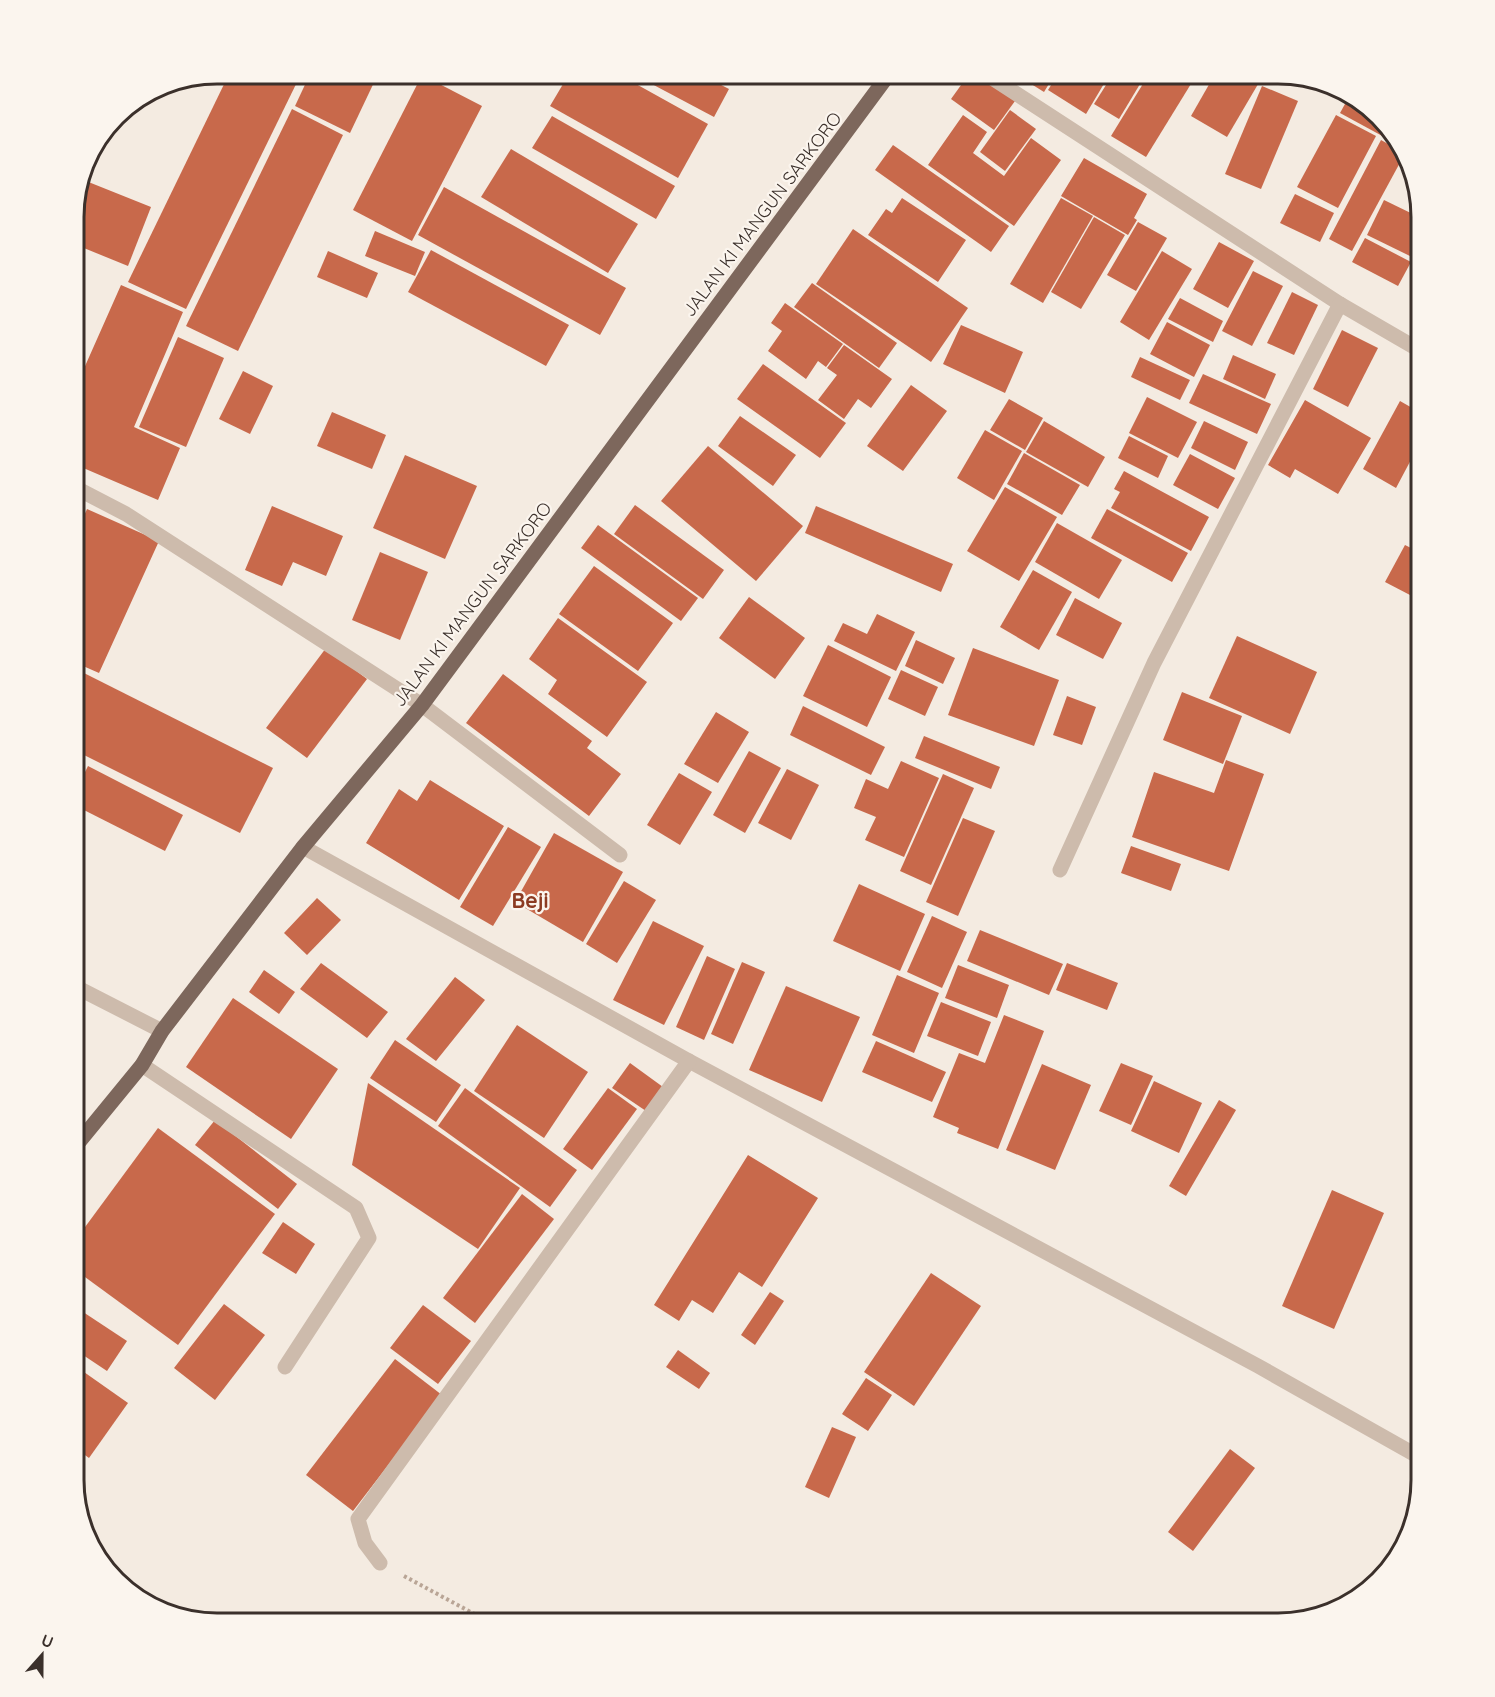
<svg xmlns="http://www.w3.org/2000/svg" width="1495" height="1697" font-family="Quicksand,sans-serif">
  <rect width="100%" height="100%" fill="#f4ebe1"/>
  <g fill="#c8694b">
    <path d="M213,74L209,83L196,78Z"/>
    <path d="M229,74H301L186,309L128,282Z"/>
    <path d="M310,74H378L350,133L295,106Z"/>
    <path d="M476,74H497L493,82Z"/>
    <path d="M569,74H618L708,124L678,178L550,106Z"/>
    <path d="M633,74H700L729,89L714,117Z"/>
    <path d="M708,74H727L723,82Z"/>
    <path d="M969,74H976L1015,101L994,130L951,99Z"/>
    <path d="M1015,74H1055L1044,92Z"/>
    <path d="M1058,74H1103L1108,77L1086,114L1048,90Z"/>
    <path d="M1113,74H1146L1119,119L1094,104Z"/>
    <path d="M1149,74H1185L1194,79L1146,157L1111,136Z"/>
    <path d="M1215,74H1264L1227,137L1191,116Z"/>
    <path d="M422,75L482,106L412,241L353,210Z"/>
    <path d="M1262,86L1298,101L1261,189L1225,174Z"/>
    <path d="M1350,95L1392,130L1397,144L1340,113Z"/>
    <path d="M292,109L343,135L238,351L186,326Z"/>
    <path d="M1010,110L1036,129L1005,171L980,152Z"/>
    <path d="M963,115L987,132L973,153L1004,176L1031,138L1061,160L1014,226L928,165Z"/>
    <path d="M1336,115L1376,136L1338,208L1297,187Z"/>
    <path d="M552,116L675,186L656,219L532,148Z"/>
    <path d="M1381,140L1399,150L1402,159L1352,251L1329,239Z"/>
    <path d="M893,145L1009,226L991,252L875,170Z"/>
    <path d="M511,149L638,224L608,273L481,197Z"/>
    <path d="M1084,158L1147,194L1134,218L1137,220L1128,235L1061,196Z"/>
    <path d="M81,179L151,207L128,266L74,244V207Z"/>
    <path d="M444,187L626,288L600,335L418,235Z"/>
    <path d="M1295,194L1334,213L1320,242L1280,223Z"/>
    <path d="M902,198L966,240L938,282L868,235L886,209L892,213Z"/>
    <path d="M1061,198L1093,216L1043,303L1010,284Z"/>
    <path d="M1384,200L1421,218V238L1412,257L1367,235Z"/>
    <path d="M1094,217L1125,235L1081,309L1051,292Z"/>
    <path d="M1138,222L1167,238L1136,291L1107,275Z"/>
    <path d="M853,229L968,308L931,362L816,284Z"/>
    <path d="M375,231L425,252L415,276L365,256Z"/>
    <path d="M1365,238L1411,262L1398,286L1352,262Z"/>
    <path d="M1219,242L1254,261L1228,308L1193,289Z"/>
    <path d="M431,250L569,325L546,366L408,292Z"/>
    <path d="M328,251L378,273L367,298L317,277Z"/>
    <path d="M1162,251L1192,269L1149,340L1120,322Z"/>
    <path d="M1253,271L1283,286L1252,346L1222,331Z"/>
    <path d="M812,283L897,343L879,368L794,307Z"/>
    <path d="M121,285L183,312L134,427L180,448L158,500L74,464V391Z"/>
    <path d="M1292,292L1318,305L1294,355L1267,343Z"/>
    <path d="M1180,298L1223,321L1213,342L1168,319Z"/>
    <path d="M785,303L843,344L826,367L818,361L806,379L768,351L782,331L771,323Z"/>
    <path d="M1167,322L1210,345L1194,377L1150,354Z"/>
    <path d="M961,325L1023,352L1005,393L943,364Z"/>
    <path d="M1342,330L1378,348L1348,407L1313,389Z"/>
    <path d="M178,337L224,358L186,447L139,427Z"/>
    <path d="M844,345L892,379L871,408L858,399L844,419L818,400L837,375L827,368Z"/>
    <path d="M1233,355L1276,374L1265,399L1223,379Z"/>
    <path d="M1140,357L1190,380L1180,400L1131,377Z"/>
    <path d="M763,364L846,423L820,458L737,399Z"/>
    <path d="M243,371L273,386L250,434L219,419Z"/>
    <path d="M1203,374L1271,404L1257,434L1189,403Z"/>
    <path d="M911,385L947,411L903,471L867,446Z"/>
    <path d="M1147,397L1197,422L1178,458L1129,433Z"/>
    <path d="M1009,399L1043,418L1025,450L990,430Z"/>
    <path d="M1305,400L1371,438L1338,494L1295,469L1290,478L1268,465Z"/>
    <path d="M1400,401L1421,413V441L1396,488L1363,469Z"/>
    <path d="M332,412L386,435L372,469L317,446Z"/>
    <path d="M740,416L796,455L773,486L718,446Z"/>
    <path d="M1044,421L1105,457L1088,487L1026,452Z"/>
    <path d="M1204,421L1248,442L1235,470L1191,448Z"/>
    <path d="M985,430L1022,451L994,500L957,478Z"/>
    <path d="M1129,436L1168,456L1158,478L1118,458Z"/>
    <path d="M708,446L803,526L756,581L661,501Z"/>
    <path d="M1024,453L1080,485L1062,515L1007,484Z"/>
    <path d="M1190,454L1235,478L1218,509L1173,485Z"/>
    <path d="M405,455L477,486L445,559L373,528Z"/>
    <path d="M1124,471L1209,517L1191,551L1111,508L1120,492L1114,489Z"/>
    <path d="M1005,487L1057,517L1019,581L967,551Z"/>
    <path d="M635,505L724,570L703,599L614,534Z"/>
    <path d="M272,506L343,536L326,576L293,562L282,586L245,570Z"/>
    <path d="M816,506L953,564L941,592L805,533Z"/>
    <path d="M87,509L159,541L99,673L74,662V538Z"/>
    <path d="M1107,509L1188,553L1172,582L1091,538Z"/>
    <path d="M1057,523L1122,560L1099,599L1035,562Z"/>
    <path d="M598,525L698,598L681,621L581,548Z"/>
    <path d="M1405,545L1421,553V572L1410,595L1385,582Z"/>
    <path d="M380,552L428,572L400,640L352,620Z"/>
    <path d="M594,566L673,623L638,671L559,614Z"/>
    <path d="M1033,570L1072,592L1039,650L1000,627Z"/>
    <path d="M749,597L805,638L775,679L719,638Z"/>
    <path d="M1075,598L1122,623L1103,659L1056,635Z"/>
    <path d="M877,614L915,632L896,671L834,641L843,623L867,634Z"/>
    <path d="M558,618L647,682L607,737L548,694L557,680L529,659Z"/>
    <path d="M1237,636L1317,672L1290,734L1209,698Z"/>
    <path d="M916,640L955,658L943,684L905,666Z"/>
    <path d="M828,645L891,677L867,727L803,696Z"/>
    <path d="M326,648L367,679L307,758L266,728Z"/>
    <path d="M973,648L1059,680L1034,746L948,715Z"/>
    <path d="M74,668L273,768L240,833L74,750Z"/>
    <path d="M901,670L938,687L925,716L888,699Z"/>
    <path d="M503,674L592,741L587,748L621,774L589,816L466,723Z"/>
    <path d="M1182,692L1242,716L1223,764L1163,740Z"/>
    <path d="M1067,696L1096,707L1082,745L1053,735Z"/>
    <path d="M803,706L885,747L871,775L790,735Z"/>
    <path d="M716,712L749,732L718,783L684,764Z"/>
    <path d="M924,736L1000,767L991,789L915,758Z"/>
    <path d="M749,751L781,768L745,833L713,815Z"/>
    <path d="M1226,760L1264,774L1229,871L1132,837L1154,772L1214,793Z"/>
    <path d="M901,761L939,778L904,857L865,840L876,817L854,808L866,779L888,789Z"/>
    <path d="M88,766L183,815L165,851L74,805V794Z"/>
    <path d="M787,769L819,785L791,840L758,823Z"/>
    <path d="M679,773L712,792L680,845L647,825Z"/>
    <path d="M943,774L974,788L931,885L900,871Z"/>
    <path d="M430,780L504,826L459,900L366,843L399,789L417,801Z"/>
    <path d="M963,818L995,831L958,916L926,902Z"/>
    <path d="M508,827L541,847L493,926L460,907Z"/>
    <path d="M554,833L623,872L583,942L515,902Z"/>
    <path d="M1131,846L1181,864L1171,891L1121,873Z"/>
    <path d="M624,881L656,900L617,963L586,944Z"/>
    <path d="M859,884L925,914L900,971L833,941Z"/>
    <path d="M317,898L341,920L307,955L284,933Z"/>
    <path d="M932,916L967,932L942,988L907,972Z"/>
    <path d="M653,921L704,946L664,1025L613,1000Z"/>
    <path d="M980,930L1063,964L1049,995L967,961Z"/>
    <path d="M707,956L735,969L704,1040L676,1027Z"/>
    <path d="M742,962L765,972L733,1044L711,1034Z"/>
    <path d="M321,963L388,1012L367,1038L300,989Z"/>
    <path d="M1067,963L1118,983L1107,1010L1056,990Z"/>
    <path d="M958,965L1009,985L997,1018L945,998Z"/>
    <path d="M264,970L295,992L279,1014L249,992Z"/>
    <path d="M897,975L939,993L914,1053L872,1035Z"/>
    <path d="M455,977L485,1000L436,1061L406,1039Z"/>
    <path d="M786,986L860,1017L822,1102L749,1070Z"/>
    <path d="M233,998L338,1069L291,1139L186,1067Z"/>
    <path d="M941,1002L991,1022L978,1056L927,1036Z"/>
    <path d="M1004,1015L1044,1031L998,1149L957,1133L959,1128L933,1117L959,1053L985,1063Z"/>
    <path d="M517,1025L588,1072L544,1138L474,1091Z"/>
    <path d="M395,1040L461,1085L436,1122L370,1078Z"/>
    <path d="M876,1041L946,1072L932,1102L862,1072Z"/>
    <path d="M630,1063L663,1087L646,1111L612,1088Z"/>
    <path d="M1121,1063L1153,1076L1131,1125L1099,1111Z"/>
    <path d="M1042,1064L1091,1085L1055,1170L1006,1150Z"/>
    <path d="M1154,1081L1202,1103L1179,1153L1131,1131Z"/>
    <path d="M368,1083L520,1188L478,1249L352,1165Z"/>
    <path d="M465,1088L577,1170L550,1207L438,1126Z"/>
    <path d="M608,1088L637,1109L592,1170L563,1149Z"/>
    <path d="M1219,1100L1236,1110L1186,1196L1169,1186Z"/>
    <path d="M215,1120L297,1184L278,1209L195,1145Z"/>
    <path d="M158,1128L275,1214L178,1345L74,1269V1242Z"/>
    <path d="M748,1155L818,1198L762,1287L739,1272L713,1313L692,1300L679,1321L654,1305Z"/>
    <path d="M1332,1190L1384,1213L1334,1329L1282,1306Z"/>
    <path d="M522,1194L554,1219L475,1323L443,1298Z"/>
    <path d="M283,1222L315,1244L296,1274L262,1253Z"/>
    <path d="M931,1273L981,1306L914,1406L864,1372Z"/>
    <path d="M770,1292L784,1301L755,1345L741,1335Z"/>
    <path d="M224,1304L265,1335L215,1400L174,1368Z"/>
    <path d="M423,1305L471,1341L438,1384L390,1348Z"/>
    <path d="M74,1306L127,1341L107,1371L74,1349Z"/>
    <path d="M678,1350L710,1373L699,1389L666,1367Z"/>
    <path d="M395,1359L442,1395L353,1511L306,1475Z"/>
    <path d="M74,1365L128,1403L89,1458L74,1447Z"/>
    <path d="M866,1378L892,1395L868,1431L842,1414Z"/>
    <path d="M832,1427L856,1437L829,1498L805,1487Z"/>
    <path d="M1230,1449L1255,1468L1193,1551L1168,1532Z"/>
  </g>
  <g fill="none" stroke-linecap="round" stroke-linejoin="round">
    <path stroke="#b9a596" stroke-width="4" stroke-dasharray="3 3" stroke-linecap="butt" d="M404,1576L491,1623"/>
    <g stroke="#cdbbac" stroke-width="15">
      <path d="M986,74L1340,304L1421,351"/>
      <path d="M74,487L126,514L422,705L620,855"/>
      <path d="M303,847L689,1061L1258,1366L1421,1458"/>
      <path d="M1060,870L1154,663L1340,304"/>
      <path d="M74,986L162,1031"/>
      <path d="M142,1065L356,1208L369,1238L285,1367"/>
      <path d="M380,1563L365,1543L358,1519L689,1061"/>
    </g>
    <path stroke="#7d675c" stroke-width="15" d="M74,1148L142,1065L162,1031L303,847L422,705L889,74"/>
  </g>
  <g text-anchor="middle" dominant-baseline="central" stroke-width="4.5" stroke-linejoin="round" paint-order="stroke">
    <g font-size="18" fill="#3b302b" stroke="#fbf5ee">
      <text transform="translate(762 214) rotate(-53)">JALAN KI MANGUN SARKORO</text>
      <text transform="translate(472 604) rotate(-53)">JALAN KI MANGUN SARKORO</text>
    </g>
    <g font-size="21" font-weight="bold" fill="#8c3b22" stroke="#fbf5ee">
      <text x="530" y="900">Beji</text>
    </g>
  </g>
  <path d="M0 0H1495V1697H0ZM217 84H1278A133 133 0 0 1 1411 217V1480A133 133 0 0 1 1278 1613H217A133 133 0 0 1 84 1480V217A133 133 0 0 1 217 84Z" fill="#fbf5ee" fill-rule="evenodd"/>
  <path fill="none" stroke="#3b302b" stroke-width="3" d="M217 84H1278A133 133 0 0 1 1411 217V1480A133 133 0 0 1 1278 1613H217A133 133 0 0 1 84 1480V217A133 133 0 0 1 217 84Z"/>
  <g transform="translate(42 1655) rotate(21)" stroke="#fbf5ee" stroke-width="4.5" paint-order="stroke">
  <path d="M0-4.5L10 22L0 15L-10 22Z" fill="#3b302b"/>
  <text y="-9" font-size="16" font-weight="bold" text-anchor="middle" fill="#3b302b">U</text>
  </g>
</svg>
